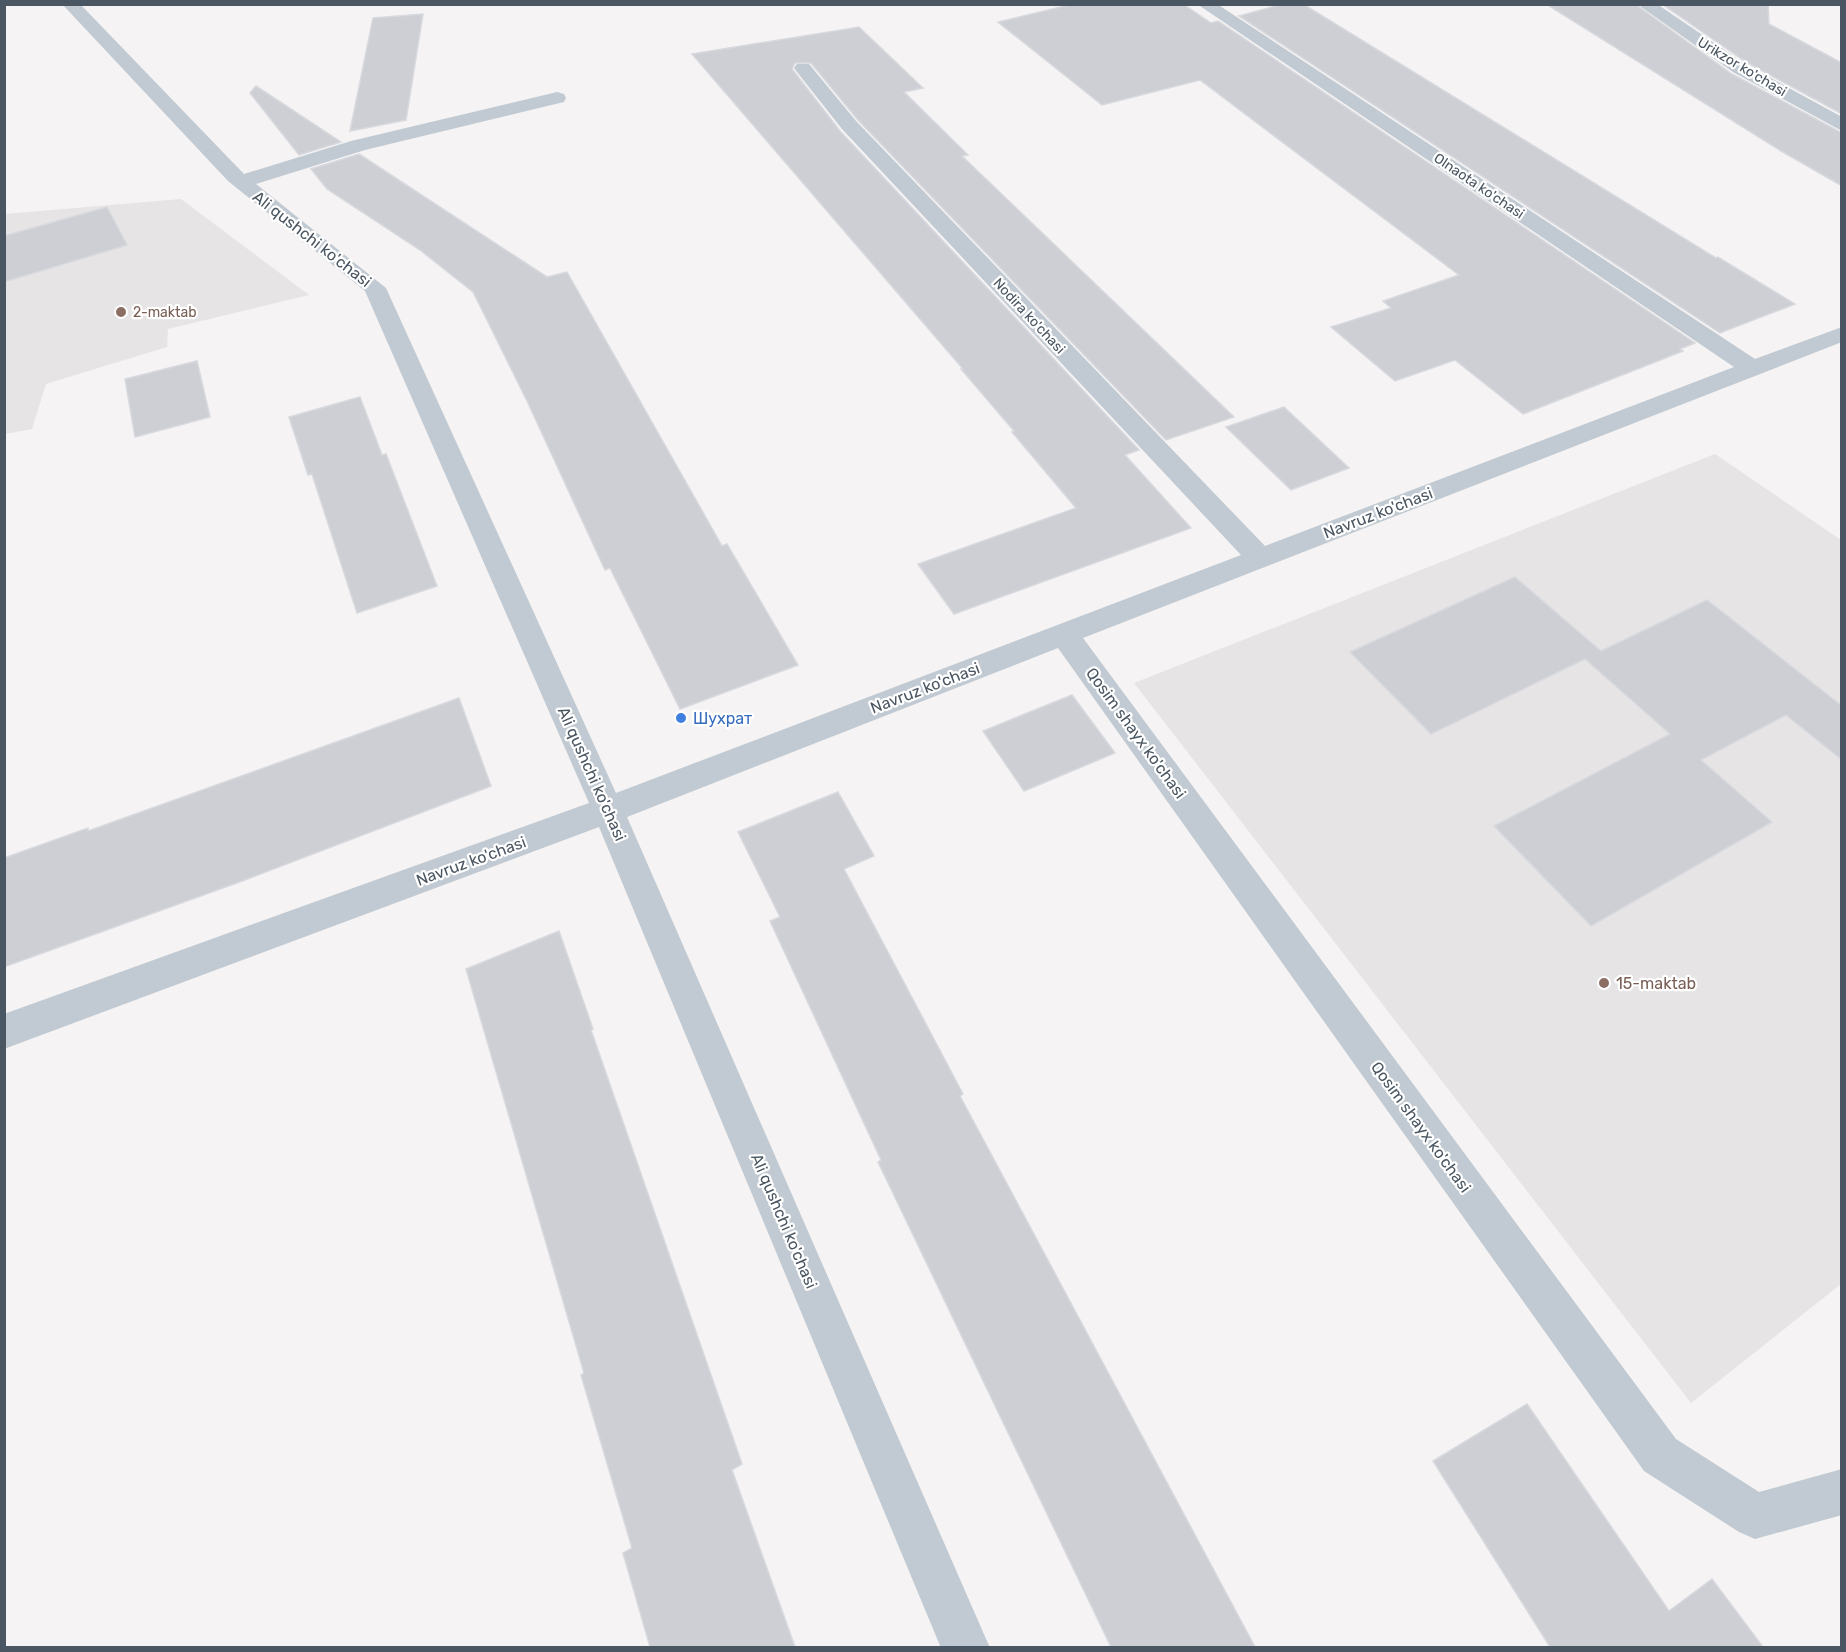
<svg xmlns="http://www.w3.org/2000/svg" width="1846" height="1652" font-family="Rubik,sans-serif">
  <rect width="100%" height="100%" fill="#f5f3f3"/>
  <g fill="#e6e4e5">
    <path d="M181,199L309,295L168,329L167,347L46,384L32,429L5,434V214Z"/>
    <path d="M1715,454L1841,540V1284L1691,1403L1134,683Z"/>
  </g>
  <g fill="#cdcfd5" stroke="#d7d9de" stroke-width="1.5">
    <path d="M1073,4H1183L1211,23L1218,21L1695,343L1680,349L1683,351L1523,414L1455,360L1395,381L1331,327L1391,308L1383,301L1459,275L1200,80L1102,105L998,22Z"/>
    <path d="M1283,4H1303L1716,258L1718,257L1795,304L1720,333L1239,16Z"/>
    <path d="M1546,4H1635L1732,74L1842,133V186L1781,151Z"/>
    <path d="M1662,4H1768L1769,24L1842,63V114L1746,62Z"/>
    <path d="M423,14L406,120L350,131L373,18Z"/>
    <path d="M859,27L923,88L904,92L968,155L962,156L1234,417L1166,440L858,120L811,63H795L792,69L840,131L1139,450L1125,455L1191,528L954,614L918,564L1076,508L1012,432L1014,431L961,369H963L692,54Z"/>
    <path d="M256,86L341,142L299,155L250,93Z"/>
    <path d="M359,154L547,277L567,272L722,546L727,544L798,665L680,709L610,568L605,570L527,401L473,292L420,250L327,189L311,169Z"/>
    <path d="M107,207L127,245L4,282V236Z"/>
    <path d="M197,361L210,417L135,437L125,379Z"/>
    <path d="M360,397L382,455L386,454L437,586L357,613L312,474L308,475L289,417Z"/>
    <path d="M1284,407L1349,468L1291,490L1226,427Z"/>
    <path d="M1515,577L1601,651L1707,600L1842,706V760L1786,715L1701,760L1772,822L1591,926L1494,826L1670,734L1585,659L1431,734L1350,652Z"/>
    <path d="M1072,695L1115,753L1024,791L983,731Z"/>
    <path d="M459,698L491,786L245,880L4,967V858L88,828V831Z"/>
    <path d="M838,792L874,856L844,869L963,1094L960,1096L1255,1647H1111L878,1162L881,1160L770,921L780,917L738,832Z"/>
    <path d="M559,931L593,1029L591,1030L742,1464L732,1470L795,1647H650L623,1553L632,1548L581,1375L584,1373L466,969Z"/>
    <path d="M1527,1404L1669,1611L1712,1579L1763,1647H1550L1433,1461Z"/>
  </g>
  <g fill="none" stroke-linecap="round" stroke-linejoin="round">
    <g fill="#c1cad2" fill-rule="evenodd">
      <path d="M62,4H80L244,174L351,141L557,92L564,94L566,98L564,102L365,150L256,184L386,288L616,793L1241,555L842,129L797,72L794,68L797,64H809L856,121L1265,546L1734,367L1197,4H1217L1755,359L1842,327V342L1083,638L1676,1439L1759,1492L1842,1469V1515L1755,1539L1739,1532L1644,1471L1058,648L627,817L990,1648H941L599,827L4,1049V1014L589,803L365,291L228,181Z"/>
      <path d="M1637,4H1657L1745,64L1842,117V131L1733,72Z"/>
    </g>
  </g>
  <g fill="#8d6e63" stroke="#fff" stroke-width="2">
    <circle cx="121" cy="312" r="6"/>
    <circle cx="1604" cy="983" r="6"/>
  </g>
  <circle fill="#3f7fe0" stroke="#fff" stroke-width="2" cx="681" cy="718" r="6"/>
  <g text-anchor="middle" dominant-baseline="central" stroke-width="4.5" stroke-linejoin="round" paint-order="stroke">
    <g font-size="14" fill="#4a5661" stroke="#fff">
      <text transform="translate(1742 67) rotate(31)">Urikzor ko'chasi</text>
      <text transform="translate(1479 186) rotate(34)">Olnaota ko'chasi</text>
      <text transform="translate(1029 316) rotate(47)">Nodira ko'chasi</text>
    </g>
    <g font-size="14" fill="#785e54" stroke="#fff" text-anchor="start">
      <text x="133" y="312">2-maktab</text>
    </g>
    <g font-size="16" fill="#4a5661" stroke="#fff">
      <text transform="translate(312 239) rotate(38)">Ali qushchi ko'chasi</text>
      <text transform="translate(1378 513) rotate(-21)">Navruz ko'chasi</text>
      <text transform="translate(925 688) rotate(-21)">Navruz ko'chasi</text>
      <text transform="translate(1136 733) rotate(54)">Qosim shayx ko'chasi</text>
      <text transform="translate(592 774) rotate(66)">Ali qushchi ko'chasi</text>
      <text transform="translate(471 861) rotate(-20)">Navruz ko'chasi</text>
      <text transform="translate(1421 1127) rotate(54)">Qosim shayx ko'chasi</text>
      <text transform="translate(784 1221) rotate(67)">Ali qushchi ko'chasi</text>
    </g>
    <g font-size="16" fill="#366cbe" stroke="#fff" text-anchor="start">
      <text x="693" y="718">Шухрат</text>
    </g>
    <g font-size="16" fill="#785e54" stroke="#fff" text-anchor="start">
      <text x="1616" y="983">15-maktab</text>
    </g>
  </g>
  <rect width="1846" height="1652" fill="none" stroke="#4a5661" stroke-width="12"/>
</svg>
